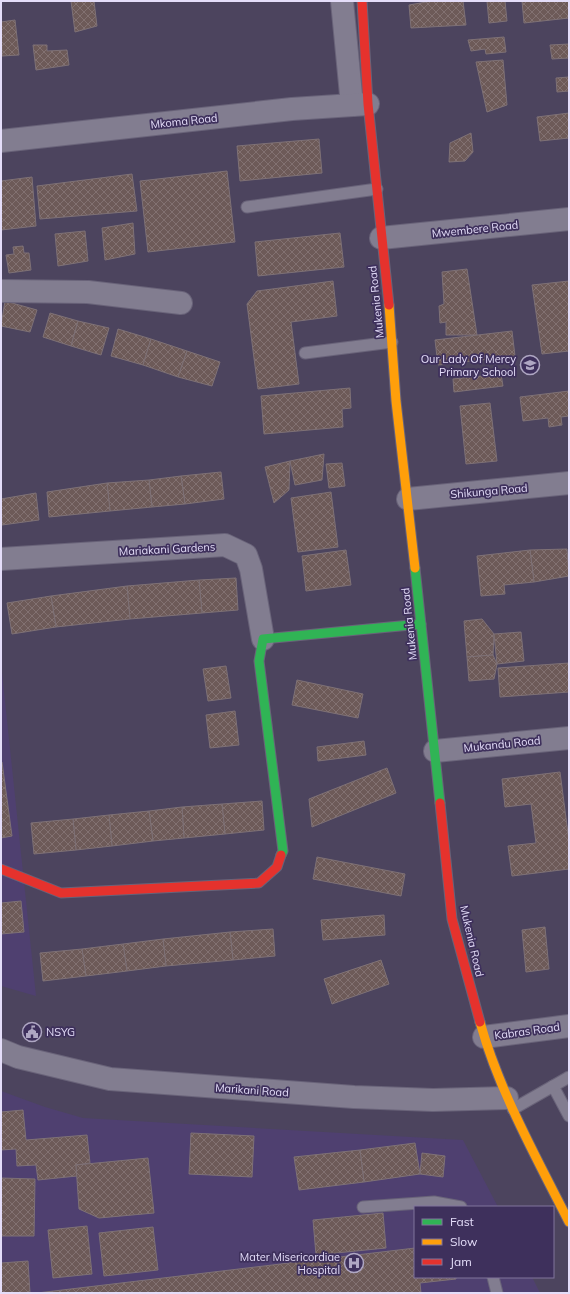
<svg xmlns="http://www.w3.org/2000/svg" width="570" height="1294" font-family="Mulish,sans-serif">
  <defs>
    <pattern id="building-cross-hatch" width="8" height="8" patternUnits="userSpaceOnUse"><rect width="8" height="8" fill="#6d5a58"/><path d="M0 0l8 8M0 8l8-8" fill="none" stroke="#827171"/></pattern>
  </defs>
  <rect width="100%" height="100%" fill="#4c445e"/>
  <g fill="#4f4070">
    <path d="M1,663L36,996L1,986Z"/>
    <path d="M1,1091L45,1107L83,1118L463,1140L498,1207H415V1277H532L540,1293H1Z"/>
  </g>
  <g fill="url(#building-cross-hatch)" stroke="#7e7176">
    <path d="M71,1H94L97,26L75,32Z"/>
    <path d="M432,1H463L466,25L411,28L409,5Z"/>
    <path d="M487,1H505L507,21L489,23Z"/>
    <path d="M522,1H569V18L524,23Z"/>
    <path d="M15,20L19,55L2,56L1,22Z"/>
    <path d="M504,37L506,52L486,54L485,49L471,51L468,40Z"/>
    <path d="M569,44V58L552,59L550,45Z"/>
    <path d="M33,45H47V51L67,50L69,65L36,70Z"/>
    <path d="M503,60L507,105L487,112L476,62Z"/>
    <path d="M569,77V91L557,92L556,78Z"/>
    <path d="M569,113V138L540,141L537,117Z"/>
    <path d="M471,133L473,152L465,161L449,162L450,143Z"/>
    <path d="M319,139L322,173L240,181L237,146Z"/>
    <path d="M227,171L235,242L148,252L140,181Z"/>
    <path d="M132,174L137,211L40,219L37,186Z"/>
    <path d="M32,177L36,226L1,230V181Z"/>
    <path d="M133,223L135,254L105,260L102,228Z"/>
    <path d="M85,231L88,261L58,266L55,234Z"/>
    <path d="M340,233L344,267L258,276L255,242Z"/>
    <path d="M23,246L24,253H29L31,270L9,273L6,255L14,254L13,247Z"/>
    <path d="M467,269L477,335H446V322L440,323L439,306L444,304L442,272Z"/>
    <path d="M333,281L337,316L291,322L299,384L258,389L247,304L257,291Z"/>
    <path d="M569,281V351L542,354L532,285Z"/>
    <path d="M5,301L37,310L30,332L1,326Z"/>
    <path d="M50,313L78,321L71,346L43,337Z"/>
    <path d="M78,321L109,328L101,355L71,346Z"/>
    <path d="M118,329L151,339L143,365L111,356Z"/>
    <path d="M512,331L515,356L438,365L435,340Z"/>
    <path d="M151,339L187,351L178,377L143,365Z"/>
    <path d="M187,351L220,362L212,386L178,377Z"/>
    <path d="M501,374L503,386L454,392L453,379Z"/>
    <path d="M350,388L351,408L342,409L343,427L264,434L261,396Z"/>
    <path d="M569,391V416L561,417L562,425L549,427L548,418L523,421L520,397Z"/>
    <path d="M490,403L497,461L466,464L460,406Z"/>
    <path d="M324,454L322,480L295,485L290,461Z"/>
    <path d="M290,461L289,490L274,503L265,467Z"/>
    <path d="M342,463L345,486L329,488L326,464Z"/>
    <path d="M221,472L224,499L185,504L181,476Z"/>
    <path d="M181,476L185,504L152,507L149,480Z"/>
    <path d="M149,480L152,507L110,511L107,483Z"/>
    <path d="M107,483L110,511L49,517L47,492Z"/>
    <path d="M331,492L338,547L298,552L291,498Z"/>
    <path d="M36,493L39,520L2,525L1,499Z"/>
    <path d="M567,549L569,576L534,582L530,550Z"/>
    <path d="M346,550L351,585L306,591L302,556Z"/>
    <path d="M530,550L534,582L504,585L505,594L481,596L477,556Z"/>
    <path d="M236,578L238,610L202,613L199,580Z"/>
    <path d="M199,580L202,613L130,619L127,586Z"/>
    <path d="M127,586L130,619L56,627L51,596Z"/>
    <path d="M51,596L56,627L12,634L7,603Z"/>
    <path d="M482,619L494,634L493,655L467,657L464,621Z"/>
    <path d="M521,632L524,661L497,664L494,634Z"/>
    <path d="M493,655L497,664L494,679L469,681L467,657Z"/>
    <path d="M569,663V692L500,697L498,668Z"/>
    <path d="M226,666L231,698L208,701L203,669Z"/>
    <path d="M297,680L363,694L358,718L292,705Z"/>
    <path d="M235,711L239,745L210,748L206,715Z"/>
    <path d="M364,741L366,755L318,761L317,747Z"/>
    <path d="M1,762H2L12,836L1,838Z"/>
    <path d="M387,768L396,793L312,827L309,799Z"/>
    <path d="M560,772L569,841V869L512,876L508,846L536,843L531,804L505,807L502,779Z"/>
    <path d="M262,801L264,830L225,834L222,804Z"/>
    <path d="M222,804L225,834L184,838L182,807Z"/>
    <path d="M182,807L184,838L153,841L149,811Z"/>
    <path d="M149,811L153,841L112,846L109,815Z"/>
    <path d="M109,815L112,846L76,850L73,819Z"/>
    <path d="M73,819L76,850L34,854L31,823Z"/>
    <path d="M317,857L405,874L401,896L313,879Z"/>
    <path d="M21,901L24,932L1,934V903Z"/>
    <path d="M384,915L385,935L323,940L321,920Z"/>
    <path d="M545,927L549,969L526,972L522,930Z"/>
    <path d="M273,929L275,956L233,960L230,932Z"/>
    <path d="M230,932L233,960L166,966L163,939Z"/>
    <path d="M163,939L166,966L127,971L123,944Z"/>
    <path d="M123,944L127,971L86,976L82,949Z"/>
    <path d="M82,949L86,976L43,981L40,953Z"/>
    <path d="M381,960L389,984L332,1004L324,979Z"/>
    <path d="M23,1110L26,1140L87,1135L90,1163L76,1165L77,1176L38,1180L36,1165L17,1166L16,1149L1,1150V1112Z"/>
    <path d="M191,1133L254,1136L252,1177L189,1174Z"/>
    <path d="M415,1143L420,1174L364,1182L360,1150Z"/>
    <path d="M360,1150L364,1182L299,1190L294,1157Z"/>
    <path d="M422,1153L445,1156L443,1177L420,1174Z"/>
    <path d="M148,1158L154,1213L99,1218L79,1209L76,1165Z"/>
    <path d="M1,1178L35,1179L34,1236H1Z"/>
    <path d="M383,1213L386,1248L316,1255L313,1220Z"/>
    <path d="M87,1226L92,1274L53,1278L48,1230Z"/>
    <path d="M153,1227L158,1270L104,1276L99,1233Z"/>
    <path d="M415,1248V1277H456V1279L420,1283L421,1293H37Z"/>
    <path d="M28,1261L30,1293H1V1263Z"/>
  </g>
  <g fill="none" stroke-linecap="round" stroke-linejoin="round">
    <defs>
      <g id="lane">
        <path d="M247,207L377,189"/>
        <path d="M305,353L392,342"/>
        <path d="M553,1086L569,1116"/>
        <path d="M513,1109L569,1077"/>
        <path d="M363,1207L434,1202L461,1207"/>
        <path d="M493,1277L497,1293"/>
      </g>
      <g id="street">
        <path d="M342,1L352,105"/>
        <path d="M1,141L292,109L368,104"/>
        <path d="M381,238L569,219"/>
        <path d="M1,291L88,292L181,303"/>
        <path d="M408,499L569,483"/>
        <path d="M1,559L225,545L246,555L251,569L263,639"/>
        <path d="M435,751L569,738"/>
        <path d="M484,1037L569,1026"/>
        <path d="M1,1050L18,1057L110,1079L354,1097L433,1100L507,1098"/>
      </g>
      <g id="fast">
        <path d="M415,568L440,803"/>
        <path d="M281,855L283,851L259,661L263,639L421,624"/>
      </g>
      <g id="slow">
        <path d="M389,305L396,401L415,568"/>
        <path d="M480,1022C499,1091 537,1159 569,1222"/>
      </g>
      <g id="jam">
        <path d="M362,1L368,104L389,305"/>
        <path d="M440,803L452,919L480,1022"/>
        <path d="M1,869L61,893L259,883L277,867L281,855"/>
      </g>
    </defs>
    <use href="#lane" stroke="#696379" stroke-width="13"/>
    <use href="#street" stroke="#696379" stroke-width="24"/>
    <use href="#fast" stroke="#696379" stroke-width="11"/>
    <use href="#slow" stroke="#696379" stroke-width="11"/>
    <use href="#jam" stroke="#696379" stroke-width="11"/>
    <use href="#lane" stroke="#827d90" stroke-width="11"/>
    <use href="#street" stroke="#827d90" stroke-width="22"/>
    <use href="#fast" stroke="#30b455" stroke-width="9"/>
    <use href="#slow" stroke="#ff9f0a" stroke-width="9"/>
    <use href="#jam" stroke="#e5322d" stroke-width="9"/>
  </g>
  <defs>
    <symbol id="school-ring" viewBox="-11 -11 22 22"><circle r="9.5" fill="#3e305c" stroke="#afa7c3" stroke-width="1.5"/><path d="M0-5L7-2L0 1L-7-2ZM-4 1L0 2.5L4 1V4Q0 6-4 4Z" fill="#afa7c3"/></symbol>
    <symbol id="civic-ring" viewBox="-11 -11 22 22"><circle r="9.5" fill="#3e305c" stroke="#afa7c3" stroke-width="1.5"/><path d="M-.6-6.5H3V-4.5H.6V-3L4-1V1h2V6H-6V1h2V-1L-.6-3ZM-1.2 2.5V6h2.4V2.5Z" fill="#afa7c3"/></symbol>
    <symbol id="hospital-ring" viewBox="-11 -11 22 22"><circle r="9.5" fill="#3e305c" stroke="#afa7c3" stroke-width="1.5"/><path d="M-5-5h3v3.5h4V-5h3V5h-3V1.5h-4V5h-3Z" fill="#afa7c3"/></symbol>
  </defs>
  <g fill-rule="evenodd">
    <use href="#school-ring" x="519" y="354" width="22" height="22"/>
    <use href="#civic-ring" x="21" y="1021" width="22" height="22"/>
    <use href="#hospital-ring" x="343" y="1252" width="22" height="22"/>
  </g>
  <g text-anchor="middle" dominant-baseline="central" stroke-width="3.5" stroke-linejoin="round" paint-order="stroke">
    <g font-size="11" fill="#e4ddf9" stroke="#3e305c">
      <text transform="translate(184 121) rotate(-6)">Mkoma Road</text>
      <text transform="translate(475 229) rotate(-6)">Mwembere Road</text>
      <text transform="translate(376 302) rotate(-96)">Mukenia Road</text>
      <text transform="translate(489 491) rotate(-5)">Shikunga Road</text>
      <text transform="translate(167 549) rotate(-3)">Mariakani Gardens</text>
      <text transform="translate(409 624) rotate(-96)">Mukenia Road</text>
      <text transform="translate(502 744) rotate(-6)">Mukandu Road</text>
      <text transform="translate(472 941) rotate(77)">Mukenia Road</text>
      <text transform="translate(527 1031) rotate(-8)">Kabras Road</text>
      <text transform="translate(252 1090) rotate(4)">Marikani Road</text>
    </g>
    <g font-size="11" fill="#e4ddf9" stroke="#3e305c" text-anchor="end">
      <text x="516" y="359">Our Lady Of Mercy<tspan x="516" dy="13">Primary School</tspan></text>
      <text x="46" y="1032" text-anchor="start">NSYG</text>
      <text x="340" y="1257">Mater Misericordiae<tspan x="340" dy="13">Hospital</tspan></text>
    </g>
  </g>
  <rect width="570" height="1294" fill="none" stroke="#e4ddf9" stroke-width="4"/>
  <rect x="414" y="1206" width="140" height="72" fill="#3e305c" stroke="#80759b"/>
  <rect x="422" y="1219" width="20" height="6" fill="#30b455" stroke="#80759b"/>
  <text x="450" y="1226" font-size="12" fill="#e4ddf9">Fast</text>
  <rect x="422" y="1239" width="20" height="6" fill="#ff9f0a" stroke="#80759b"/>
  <text x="450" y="1246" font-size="12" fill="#e4ddf9">Slow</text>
  <rect x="422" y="1259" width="20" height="6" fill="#e5322d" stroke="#80759b"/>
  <text x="450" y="1266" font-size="12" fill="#e4ddf9">Jam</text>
</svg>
